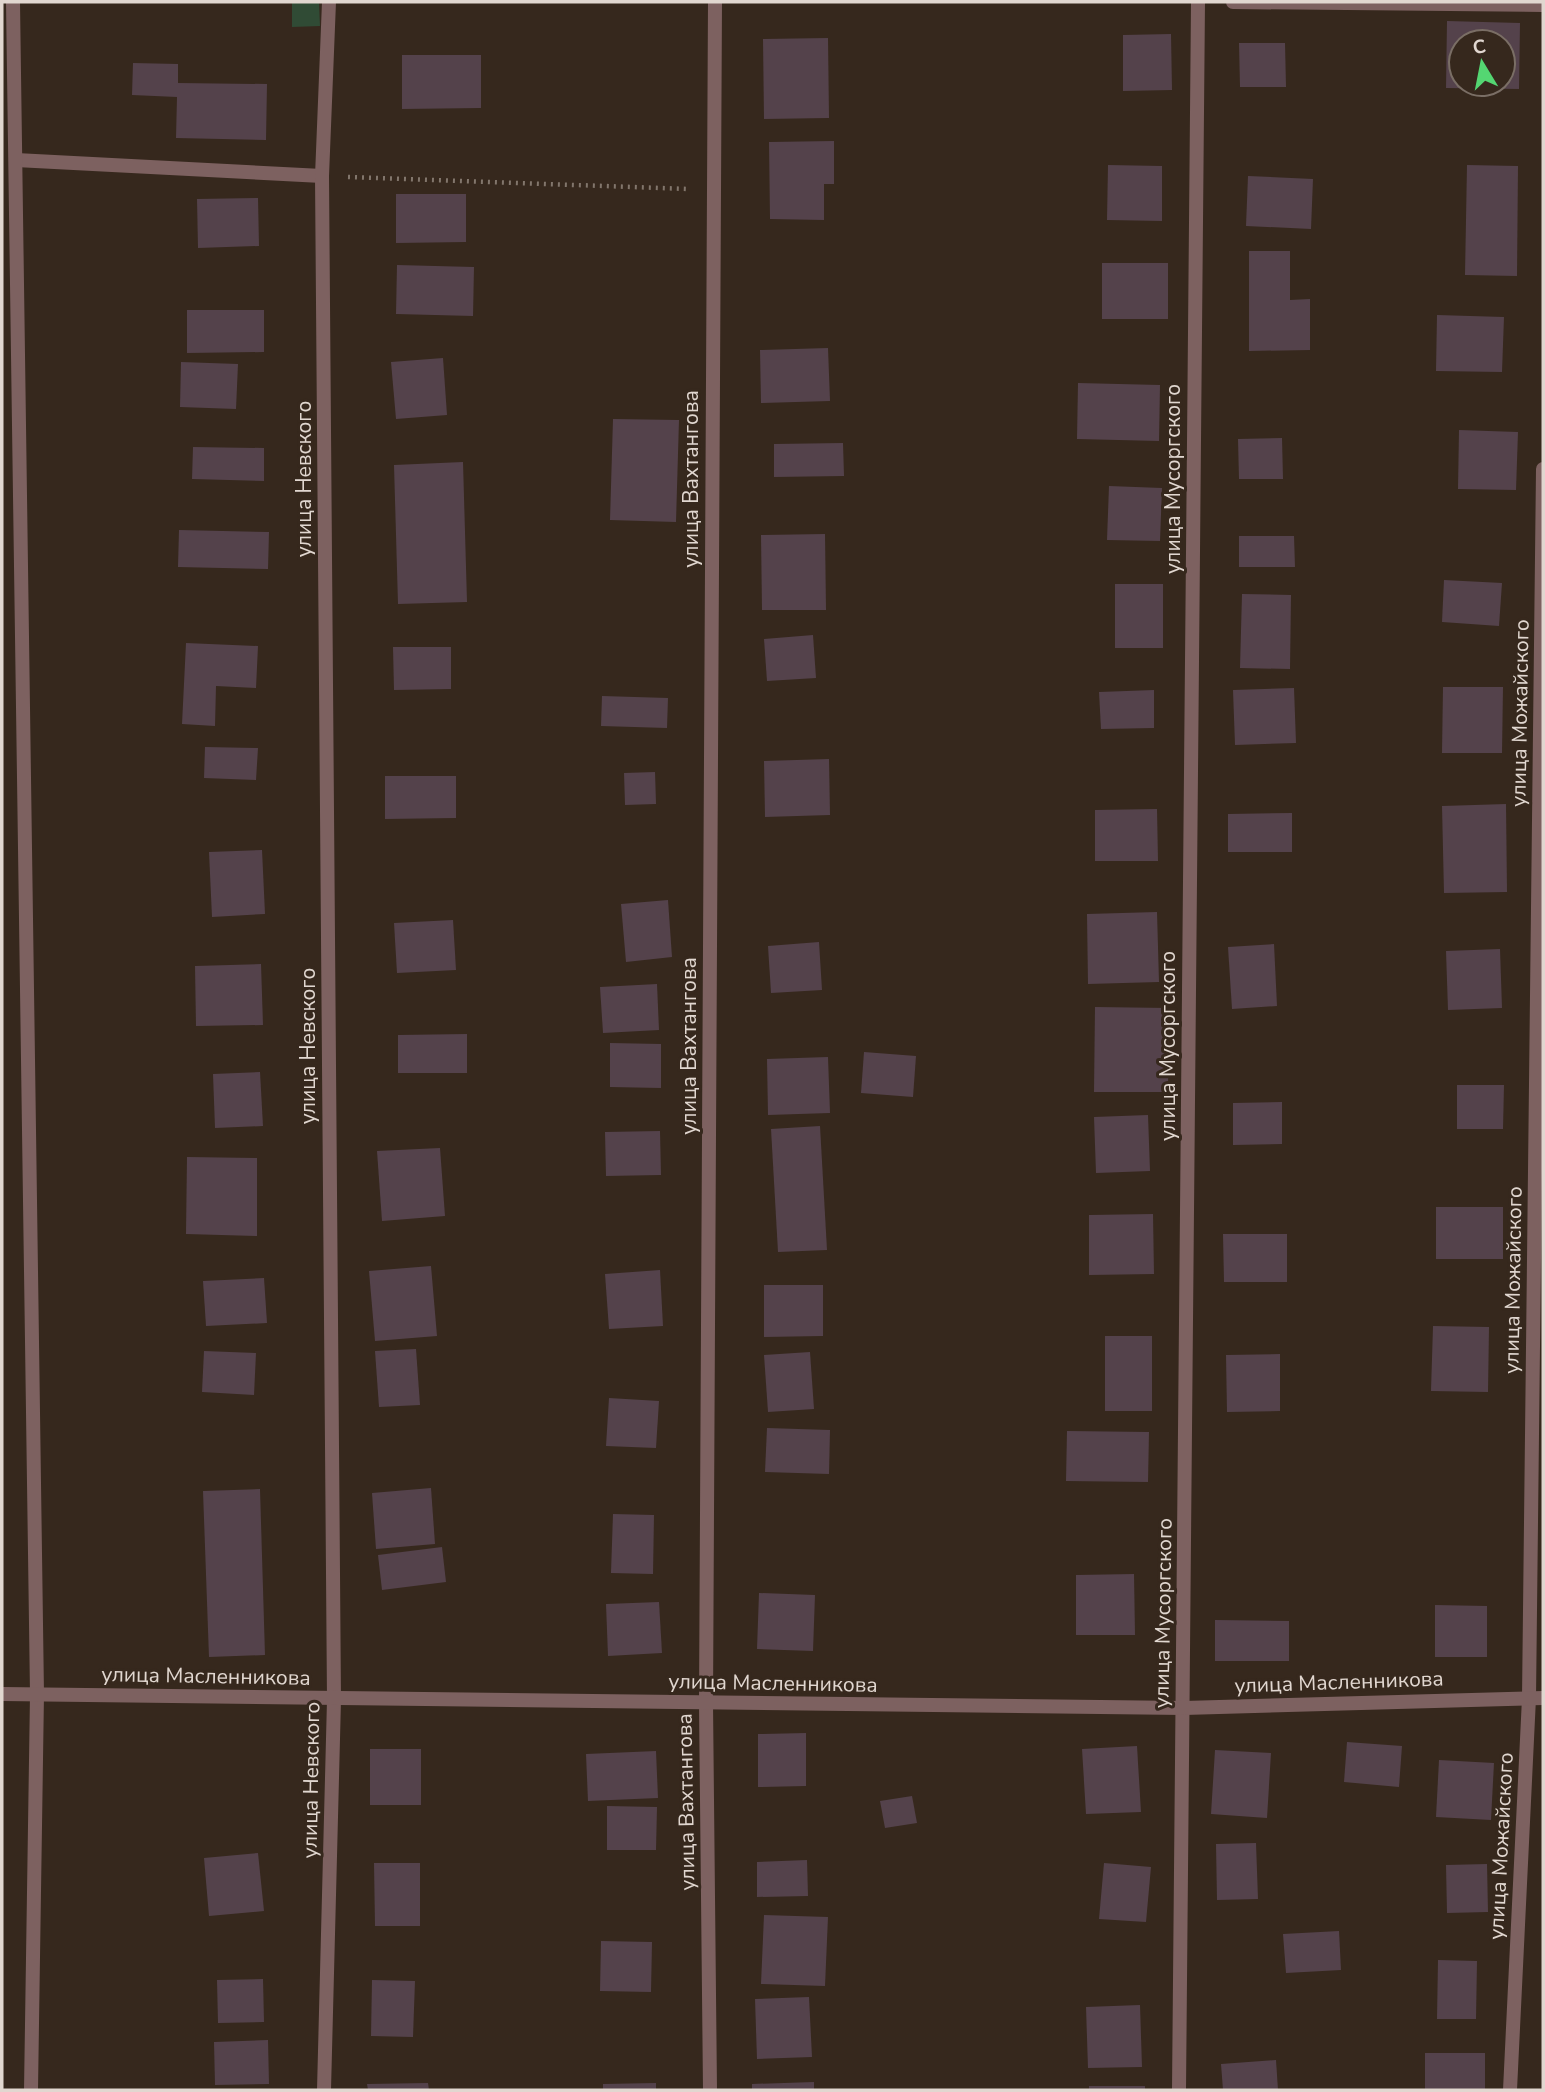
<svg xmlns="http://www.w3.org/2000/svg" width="1545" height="2092" font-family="'Nunito Sans',sans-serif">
  <rect width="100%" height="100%" fill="#36281d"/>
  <path fill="#304b35" d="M292,2H319L320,26L292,27Z"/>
  <g fill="#54424b" fill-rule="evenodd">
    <path d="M1447,21L1520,23L1519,89L1446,88ZM1461,42H1503V84H1461Z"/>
    <path d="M1171,34L1172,90L1123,91V35Z"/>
    <path d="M828,38L829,118L764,119L763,39Z"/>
    <path d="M1239,43H1285L1286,87H1240Z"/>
    <path d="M402,55H481V108L402,109Z"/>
    <path d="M133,63L178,64V83L267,84L266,140L176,138L177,97L132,95Z"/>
    <path d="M834,141V184H824V220L770,219L769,142Z"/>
    <path d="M1108,165L1162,166V221L1107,220Z"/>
    <path d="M1467,165L1518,166L1517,276L1465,275Z"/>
    <path d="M1248,176L1313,179L1311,229L1246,226Z"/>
    <path d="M396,194H466V242L396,243Z"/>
    <path d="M258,198L259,246L198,248L197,199Z"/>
    <path d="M1249,251H1290V300L1310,299V350L1249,351Z"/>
    <rect x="1102" y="263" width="66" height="56"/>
    <path d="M397,265L474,267L473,316L396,314Z"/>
    <path d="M187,310H264V352L187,353Z"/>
    <path d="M1437,315L1504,317L1502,372L1436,371Z"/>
    <path d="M828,348L830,401L761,403L760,350Z"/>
    <path d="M443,358L447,415L396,419L391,362Z"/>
    <path d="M181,362L238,364L236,409L180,407Z"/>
    <path d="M1078,383L1160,385L1159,441L1077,439Z"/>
    <path d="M613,419L679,420L676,522L610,520Z"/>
    <path d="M1459,430L1518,432L1516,490L1458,489Z"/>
    <path d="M1282,438L1283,479H1239L1238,439Z"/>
    <path d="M843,443L844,476L774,477V444Z"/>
    <path d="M193,447L264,448V481L192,479Z"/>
    <path d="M463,462L467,602L398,604L394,465Z"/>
    <path d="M1109,486L1162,488L1160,541L1107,540Z"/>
    <path d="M179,530L269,532L268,569L178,567Z"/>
    <path d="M825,534L826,610H762L761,535Z"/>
    <path d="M1239,536H1294L1295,567H1239Z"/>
    <path d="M1444,580L1502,583L1499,626L1442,622Z"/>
    <rect x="1115" y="584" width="48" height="64"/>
    <path d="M1242,594L1291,595L1290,669L1240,668Z"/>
    <path d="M813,635L816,678L767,681L764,639Z"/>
    <path d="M186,643L258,646L256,688L216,686L215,726L182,724Z"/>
    <path d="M393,647H451V689L394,690Z"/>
    <path d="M1443,687H1503L1502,753H1442Z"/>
    <path d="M1294,688L1296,743L1235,745L1233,690Z"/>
    <path d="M1154,690V728L1101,729L1099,692Z"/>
    <path d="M602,696L668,698L667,728L601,726Z"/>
    <path d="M205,747L258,748L256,780L204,778Z"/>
    <path d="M829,759L830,815L765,817L764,761Z"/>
    <path d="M655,772L656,804L625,805L624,773Z"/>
    <path d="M385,776H456V818L385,819Z"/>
    <path d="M1506,804L1507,892L1444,893L1442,806Z"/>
    <path d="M1157,809L1158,861H1095V810Z"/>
    <path d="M1292,813V852H1228V814Z"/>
    <path d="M262,850L265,914L212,917L209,852Z"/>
    <path d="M668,900L672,957L626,962L621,904Z"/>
    <path d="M1157,912L1159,982L1088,984L1087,914Z"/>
    <path d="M453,920L456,970L397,973L394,923Z"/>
    <path d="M819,942L822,990L771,993L768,946Z"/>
    <path d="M1274,944L1277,1006L1232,1009L1228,947Z"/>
    <path d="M1500,949L1502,1008L1448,1010L1446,951Z"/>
    <path d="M261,964L263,1025L196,1026L195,966Z"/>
    <path d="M657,984L659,1030L603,1033L600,987Z"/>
    <path d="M1095,1007L1169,1008L1168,1092H1094Z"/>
    <path d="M467,1034V1073H398V1035Z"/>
    <path d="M610,1043L661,1044V1088L610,1087Z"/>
    <path d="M864,1052L916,1056L913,1097L861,1093Z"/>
    <path d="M828,1057L830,1113L768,1115L767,1059Z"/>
    <path d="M260,1072L263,1126L215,1128L213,1074Z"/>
    <path d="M1457,1085H1504L1503,1129H1457Z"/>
    <path d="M1282,1102V1144L1233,1145V1103Z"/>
    <path d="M1148,1115L1150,1171L1096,1173L1094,1117Z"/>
    <path d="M820,1126L827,1250L778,1252L771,1129Z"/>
    <path d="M660,1131L661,1175L606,1176L605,1132Z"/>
    <path d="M440,1148L445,1216L382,1221L377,1151Z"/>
    <path d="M187,1157L257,1158V1236L186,1234Z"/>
    <rect x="1436" y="1207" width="67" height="52"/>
    <path d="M1153,1214L1154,1274L1089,1275V1215Z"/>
    <path d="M1223,1234H1287V1282H1224Z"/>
    <path d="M431,1266L437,1336L375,1341L369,1271Z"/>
    <path d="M660,1270L663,1326L609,1329L605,1274Z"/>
    <path d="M264,1278L267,1323L206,1326L203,1281Z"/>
    <path d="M764,1285H823V1336L764,1337Z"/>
    <path d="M1433,1326L1489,1327L1488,1392L1431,1391Z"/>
    <rect x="1105" y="1336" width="47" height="75"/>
    <path d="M416,1349L420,1405L379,1407L375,1351Z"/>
    <path d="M204,1351L256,1353L254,1395L202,1392Z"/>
    <path d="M810,1352L814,1409L768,1412L764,1355Z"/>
    <path d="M1280,1354V1411L1227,1412L1226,1355Z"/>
    <path d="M609,1398L659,1401L656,1448L606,1446Z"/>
    <path d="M767,1428L830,1430L829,1474L765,1472Z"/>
    <path d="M1067,1431L1149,1432L1148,1482L1066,1481Z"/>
    <path d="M431,1488L435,1544L376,1549L372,1493Z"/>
    <path d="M260,1489L265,1655L209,1657L203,1491Z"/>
    <path d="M613,1514L654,1515L653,1574L611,1573Z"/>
    <path d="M442,1547L446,1582L382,1590L378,1555Z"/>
    <path d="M1134,1574L1135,1635H1076V1575Z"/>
    <path d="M759,1593L815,1595L813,1651L757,1649Z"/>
    <path d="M659,1602L662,1653L608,1656L606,1604Z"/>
    <path d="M1435,1605L1487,1606V1657H1435Z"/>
    <path d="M1215,1620L1289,1621V1661H1215Z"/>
    <path d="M806,1733V1786L758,1787V1734Z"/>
    <path d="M1347,1742L1402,1746L1399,1787L1344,1782Z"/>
    <path d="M1137,1746L1141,1812L1086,1814L1082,1749Z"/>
    <rect x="370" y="1749" width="51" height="56"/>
    <path d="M1215,1750L1271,1753L1267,1818L1211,1814Z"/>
    <path d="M656,1751L658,1798L588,1801L586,1754Z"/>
    <path d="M1439,1760L1494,1763L1491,1820L1436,1817Z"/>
    <path d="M912,1796L917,1823L885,1828L880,1801Z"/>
    <path d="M607,1806L657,1807L656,1850H607Z"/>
    <path d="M1256,1843L1258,1899L1217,1900L1216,1844Z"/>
    <path d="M258,1853L264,1911L209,1916L204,1858Z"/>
    <path d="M807,1860L808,1896L757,1897V1862Z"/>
    <path d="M374,1863H420V1926H375Z"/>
    <path d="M1104,1863L1151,1867L1146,1922L1099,1919Z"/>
    <path d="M1487,1864L1488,1912L1447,1913L1446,1865Z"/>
    <path d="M764,1915L828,1917L825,1986L761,1984Z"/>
    <path d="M1339,1931L1341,1970L1286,1973L1283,1934Z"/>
    <path d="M601,1941L652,1942L651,1992L600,1991Z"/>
    <path d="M1438,1960L1477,1961L1476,2019H1437Z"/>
    <path d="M263,1979L264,2022L218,2023L217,1980Z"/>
    <path d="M372,1980L415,1981L413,2037L371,2036Z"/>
    <path d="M809,1997L812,2057L757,2059L755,1999Z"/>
    <path d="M1140,2005L1142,2067L1088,2068L1086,2007Z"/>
    <path d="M268,2040L269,2084L215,2085L214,2042Z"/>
    <rect x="1425" y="2053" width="60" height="37"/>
    <path d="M1276,2060L1278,2090H1223L1221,2064Z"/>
    <path d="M814,2082V2090H752V2084Z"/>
    <path d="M428,2083L429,2090H368L367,2084Z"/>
    <path d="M656,2083V2090H603V2084Z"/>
    <rect x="1089" y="2086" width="56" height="4"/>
  </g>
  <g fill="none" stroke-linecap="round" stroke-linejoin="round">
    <path stroke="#82766c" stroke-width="4.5" stroke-dasharray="2 5" stroke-linecap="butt" d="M348,177L689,189"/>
    <path stroke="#7d6160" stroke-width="14" d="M16,160L322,176"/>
    <g stroke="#7d6160" stroke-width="14">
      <path d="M13,2L37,1694L31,2090"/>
      <path d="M1233,2L1543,5"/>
      <path d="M324,2090L334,1700L322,176L329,2"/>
      <path d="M710,2090L706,1703L715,2"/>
      <path d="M1179,2090L1198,2"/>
      <path d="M1510,2090L1529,1698L1543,469"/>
    </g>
    <path stroke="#7d6160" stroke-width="14" d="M2,1694L1184,1708L1543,1698"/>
  </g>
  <g text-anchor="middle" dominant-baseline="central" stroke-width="6" stroke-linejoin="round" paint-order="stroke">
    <g font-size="21" fill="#e1d7d0" stroke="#36281d">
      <text transform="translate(304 479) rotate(-90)">улица Невского</text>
      <text transform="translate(691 479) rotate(-90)">улица Вахтангова</text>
      <text transform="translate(1173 479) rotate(-90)">улица Мусоргского</text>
      <text transform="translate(1520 713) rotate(-89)">улица Можайского</text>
      <text transform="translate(308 1046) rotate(-90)">улица Невского</text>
      <text transform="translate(689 1046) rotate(-90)">улица Вахтангова</text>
      <text transform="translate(1168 1046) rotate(-90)">улица Мусоргского</text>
      <text transform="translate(1513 1280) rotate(-89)">улица Можайского</text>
      <text transform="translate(1163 1613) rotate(-89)">улица Мусоргского</text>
      <text transform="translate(206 1676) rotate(1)">улица Масленникова</text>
      <text transform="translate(1339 1682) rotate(-2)">улица Масленникова</text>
      <text transform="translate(773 1683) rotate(1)">улица Масленникова</text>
      <text transform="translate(311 1780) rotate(-89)">улица Невского</text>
      <text transform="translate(686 1802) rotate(-91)">улица Вахтангова</text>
      <text transform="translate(1501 1846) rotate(-87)">улица Можайского</text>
    </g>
  </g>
  <rect width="1545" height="2092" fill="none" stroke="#e1d7d0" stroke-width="7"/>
  <g transform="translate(1482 63) rotate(350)"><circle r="33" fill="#36281d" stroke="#7a6e65" stroke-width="2"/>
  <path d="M0-5L12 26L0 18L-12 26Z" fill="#54d672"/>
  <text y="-10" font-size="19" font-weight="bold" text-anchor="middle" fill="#e1d7d0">С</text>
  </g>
</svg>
